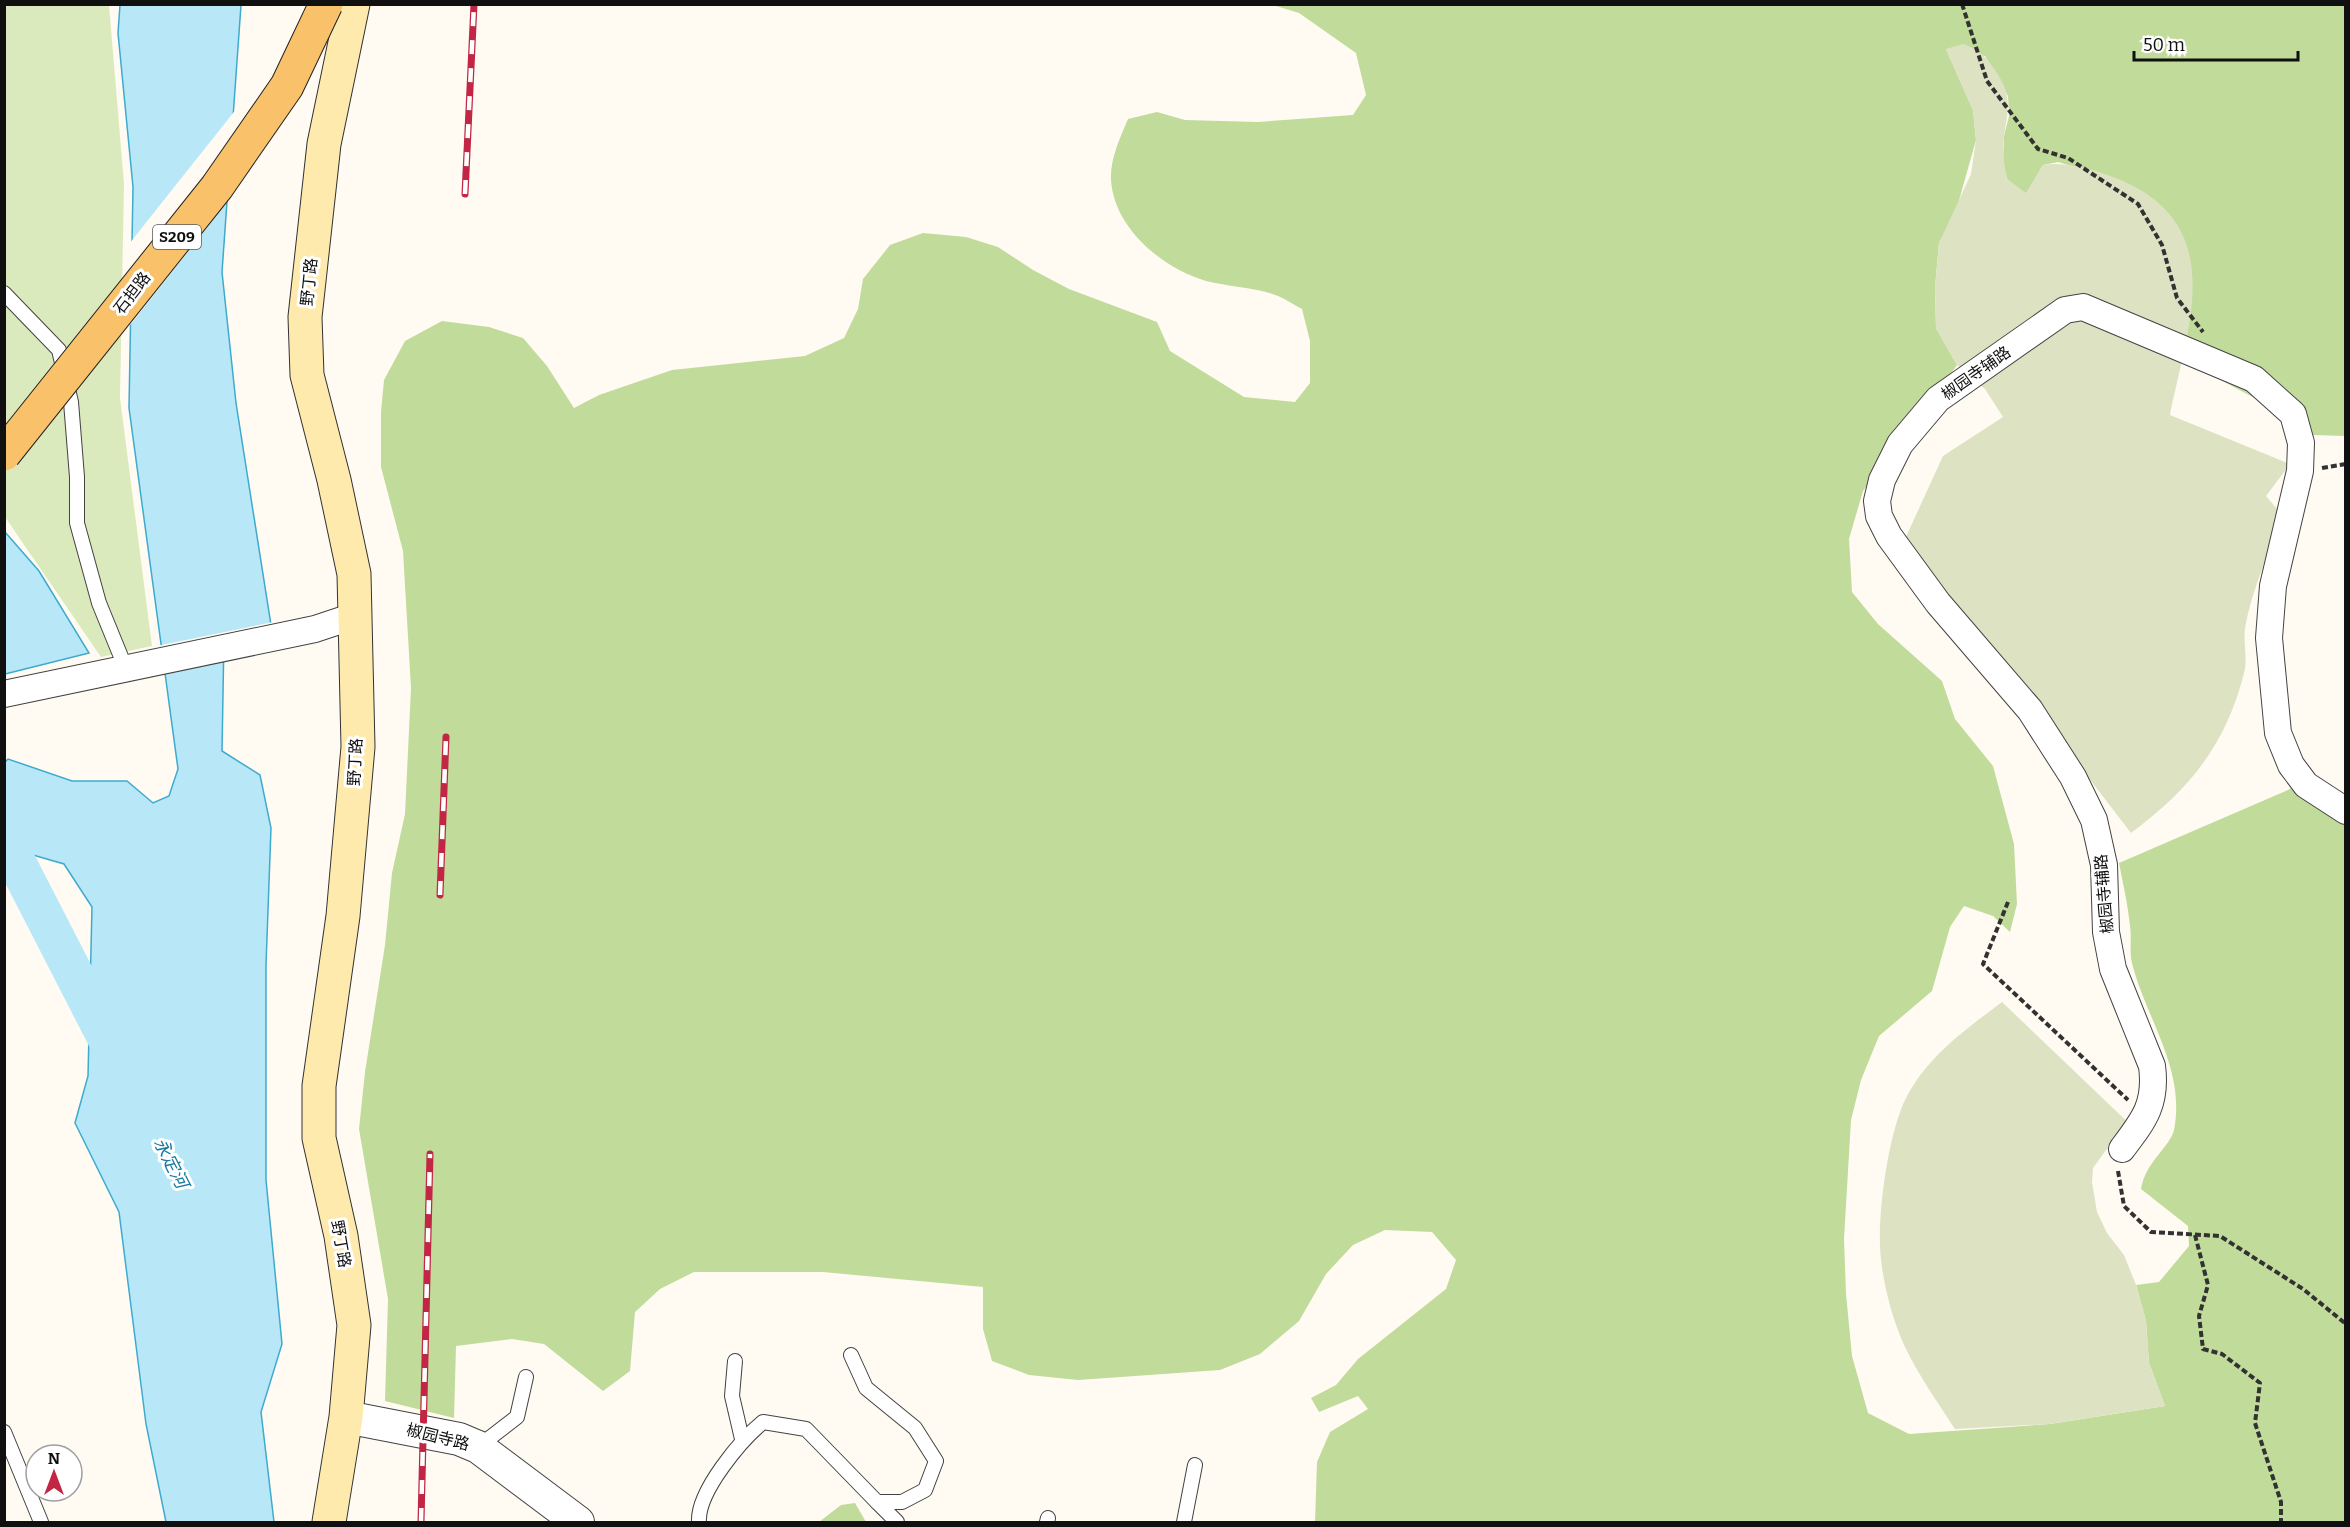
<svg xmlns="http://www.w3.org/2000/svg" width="2350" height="1527" font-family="Bitter,'Noto Sans SC',serif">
  <rect width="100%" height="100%" fill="#fffbf3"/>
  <path fill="#dbeabc" d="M4,5H109L124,184L120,398L152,646L101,657L5,517Z"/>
  <g fill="#c1db9b">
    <path d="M1273,5H2345V436L2313,435L2264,403L2181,359L2075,167L2058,162L2043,165L2026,194L2007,179L2003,161L2004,136L2009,116L2008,96L1985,56L1946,49L1973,110L1976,140L1956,211L1939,243L1935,287L1936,328L1957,365L1863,491L1849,539L1852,592L1878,624L1942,681L1955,719L1993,766L2014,844L2017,904L2010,932L1993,916L1964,906L1950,927L1932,991L1879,1036L1861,1080L1851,1120L1844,1239L1846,1294L1852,1356L1868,1413L1909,1434L2050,1424L2165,1406L2149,1363L2146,1321L2136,1285L2159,1282L2189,1246L2188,1226L2141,1189C2146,1161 2170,1147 2174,1130C2186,1069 2146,1019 2132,963C2129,951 2132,938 2130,926C2128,905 2123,884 2119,863L2288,790L2314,774L2346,799L2345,1522H1315L1317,1462L1330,1432L1368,1409L1358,1396L1319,1412L1311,1398L1336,1385L1358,1359L1446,1289L1456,1260L1432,1232L1385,1230L1353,1245L1326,1274L1299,1321L1260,1354L1220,1370L1078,1380L1029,1375L992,1361L983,1329V1287L823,1272H694L660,1289L635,1312L630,1371L603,1391L544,1344L512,1339L456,1346L454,1418L385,1401L388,1299L359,1129L365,1072L385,945L392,873L405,814L411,688L403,551L381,467V412L384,380L405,341L442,321L489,327L523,338L547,366L574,408L599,395L672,370L805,356L844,338L858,309L863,279L890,245L923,233L966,237L998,247L1033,270L1069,289L1157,322L1170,351L1244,397L1295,402L1310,383V341L1302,309C1294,305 1286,299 1278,296C1256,287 1229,287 1206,281C1162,268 1114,228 1111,180C1110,159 1120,138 1128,119L1157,112L1185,120L1258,122L1353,115L1366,95L1356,53L1299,13Z"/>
    <path d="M855,1503L866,1522H819L841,1505Z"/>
  </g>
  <g fill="#dde2c3">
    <path d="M1963,44C1979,49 1985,56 1995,70C2013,96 2008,108 2004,137C2002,151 2004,165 2007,179L2026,193L2043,165C2068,161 2099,171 2123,181C2229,228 2187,328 2170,415L2290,464L2266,496L2283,516C2269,552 2252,589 2245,628C2243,643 2248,659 2244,673C2226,745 2189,790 2131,833L1905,539L1943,456L2003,417L1985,389L1957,365L1936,328L1935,287L1939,243L1971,174L1976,140L1973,110L1946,49Z"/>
    <path d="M2002,1002L2137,1131L2106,1150L2093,1168L2092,1182L2097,1212L2107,1233L2124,1255L2136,1285L2146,1321L2149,1363L2165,1406L2049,1424L1955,1429C1938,1403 1919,1376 1905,1347C1893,1321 1884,1288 1881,1259C1876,1221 1888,1133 1906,1098C1927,1057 1966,1029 2002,1002Z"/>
  </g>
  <g fill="#b8e8f7" stroke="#3eaace" stroke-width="1.5">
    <path d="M120,5H241L222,272L236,403L271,625L224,636L222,751L260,775L271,828L266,965V1180L282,1344L261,1412L274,1522H166L146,1424L119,1212L75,1123L88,1076L92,907L64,864L5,847L4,763L8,759L72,781H127L153,803L169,796L178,769L129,408L133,187L118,33Z"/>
    <path d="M5,532L39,571L89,653L5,674Z"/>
  </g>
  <g fill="#fffbf3">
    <path d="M237,108L231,197L127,329L129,244Z"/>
    <path d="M273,622L274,626L161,674L157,646Z"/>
  </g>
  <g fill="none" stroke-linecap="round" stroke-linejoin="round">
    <path stroke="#b8e8f7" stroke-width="39" d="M4,838L114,1052"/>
    <defs>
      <g id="service">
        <path d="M4,293L59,350L71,402L77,477V523L99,603L126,669"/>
        <path d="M735,1361L732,1396L742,1439"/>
        <path d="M4,1432L41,1522"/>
        <path d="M478,1447L517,1417L526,1377"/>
        <path d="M877,1502L897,1522"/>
        <path d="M699,1522C697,1492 741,1440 763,1422L806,1429L877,1502H902L925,1490L936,1461L915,1428L866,1388L851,1355"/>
        <path d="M1047,1522L1048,1518"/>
        <path d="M1184,1522L1195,1465"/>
      </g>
      <g id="minor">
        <path d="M4,694L315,629L354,616"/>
        <path d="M2122,1149C2144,1120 2157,1104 2152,1066L2113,969L2106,932L2104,865L2094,820L2073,777L2030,710L1938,603L1889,536L1879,516L1877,501L1882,480L1900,444L1938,399L2065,310L2083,307L2254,379L2293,414L2301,443L2300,471L2273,586L2269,638L2278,733L2291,765L2306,785L2346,811"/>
      </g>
      <path id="tertiary" d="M346,1417L459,1439L478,1447L578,1522"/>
      <path id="secondary" d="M329,1522L346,1417L354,1325L341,1236L319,1138V1086L343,916L358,747L354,574L334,480L307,375L305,317L324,144L353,4"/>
    </defs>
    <use href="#service" stroke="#434343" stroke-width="16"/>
    <use href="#minor" stroke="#434343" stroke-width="28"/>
    <use href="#tertiary" stroke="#434343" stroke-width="34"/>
    <use href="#secondary" stroke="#323232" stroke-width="35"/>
    <g stroke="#323232" stroke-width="4" stroke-dasharray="6 3" stroke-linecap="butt">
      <path d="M1962,4L1987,81L2038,149L2068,158L2138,204L2162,245L2177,298L2203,332"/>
      <path d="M2322,468L2346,464"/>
      <path d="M2008,902L1983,964L2128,1100"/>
      <path d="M2118,1171L2124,1206L2151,1232L2220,1236L2303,1289L2346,1324"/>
      <path d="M2195,1235L2208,1285L2199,1316L2203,1349L2222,1354L2260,1383L2255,1423L2281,1502V1522"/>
    </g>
    <use href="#service" stroke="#fff" stroke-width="14"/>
    <use href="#minor" stroke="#fff" stroke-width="26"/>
    <use href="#tertiary" stroke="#fff" stroke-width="32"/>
    <use href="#secondary" stroke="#ffeaae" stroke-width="33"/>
    <defs>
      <g id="rail">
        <path d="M465,194L474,4"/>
        <path d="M440,895L446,737"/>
        <path d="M421,1522L430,1154"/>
      </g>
    </defs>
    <use href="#rail" stroke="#c22644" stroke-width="7"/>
    <use href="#rail" stroke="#fff" stroke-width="4.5" stroke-dasharray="14" stroke-linecap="butt"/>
    <defs>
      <path id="primary-bridge" d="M4,454L217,187L287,86L326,4"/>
    </defs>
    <use href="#primary-bridge" stroke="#212121" stroke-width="35" stroke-linecap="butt"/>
    <use href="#primary-bridge" stroke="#f8c16a" stroke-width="33"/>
  </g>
  <g text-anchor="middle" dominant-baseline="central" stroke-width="6" stroke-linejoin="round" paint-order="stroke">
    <rect fill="#fff" stroke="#585858" stroke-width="1.5" x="153" y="225" width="48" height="24" rx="4.5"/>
    <g font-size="15" font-weight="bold" fill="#101010">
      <text x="177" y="237">S209</text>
    </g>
    <g font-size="16" fill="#101010" stroke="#fff">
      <text transform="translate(309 282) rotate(-84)">野丁路</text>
      <text transform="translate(132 293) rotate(-52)">石担路</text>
      <text transform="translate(1976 373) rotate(-35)">椒园寺辅路</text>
      <text transform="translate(355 762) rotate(-87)">野丁路</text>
      <text transform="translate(2104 894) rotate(-95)">椒园寺辅路</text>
      <text transform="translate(341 1244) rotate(80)">野丁路</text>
      <text transform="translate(438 1437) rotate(14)">椒园寺路</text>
    </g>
    <g font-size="18" font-style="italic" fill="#177ba4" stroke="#fff">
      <text transform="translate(171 1163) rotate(63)">永定河</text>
    </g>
  </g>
  <rect width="2350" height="1527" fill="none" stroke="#101010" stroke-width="12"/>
  <g transform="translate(54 1473)"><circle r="28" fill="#ffffff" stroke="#9f9f9f" stroke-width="1.5"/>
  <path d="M0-4.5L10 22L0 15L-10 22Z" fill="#c22644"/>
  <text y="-9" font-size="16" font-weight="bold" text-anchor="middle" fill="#101010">N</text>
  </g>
  <path d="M2134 51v9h164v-9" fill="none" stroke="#101010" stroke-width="3"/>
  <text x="2143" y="51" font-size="18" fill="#101010" stroke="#ffffff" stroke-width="4.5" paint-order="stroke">50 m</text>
</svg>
